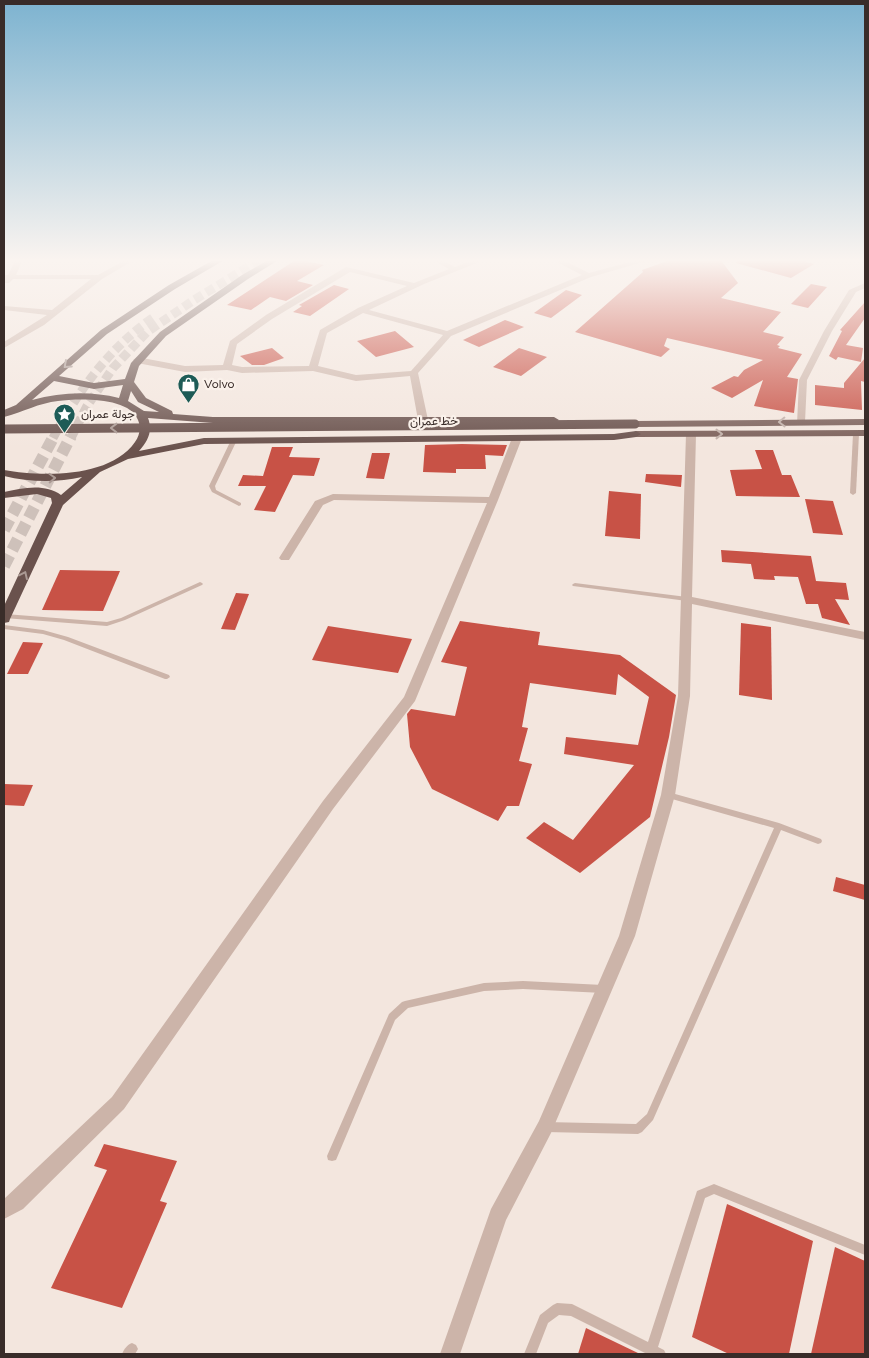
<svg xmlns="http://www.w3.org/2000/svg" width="869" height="1358" font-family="Figtree,Vazirmatn,sans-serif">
  <rect width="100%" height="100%" fill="#f3e6de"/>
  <g fill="#c85246">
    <path d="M297,259L324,265L297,281L313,285L286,301L270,297L251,310L227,305Z"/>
    <path d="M673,259H720L738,283L721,298L781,312L763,332L784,337L777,345L780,346L778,348L802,354L787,377L798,379L794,413L754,406L763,380L732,398L711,388L734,376L738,377L744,370L763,360L667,338L664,346L670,349L661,357L575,332L643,272L642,270Z"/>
    <path d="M737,259H796L814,264L791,278L736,263Z"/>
    <path d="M811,284L827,287L808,308L791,304Z"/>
    <path d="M334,285L349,289L310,316L293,312L302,306L299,305Z"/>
    <path d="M566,290L582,295L551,318L534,313Z"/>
    <path d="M865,302V318L846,345L863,348L861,362L838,357L836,360L829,356L842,331L840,330Z"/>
    <path d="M505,320L524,327L479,347L463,340Z"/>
    <path d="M395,331L414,347L376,357L357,341Z"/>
    <path d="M272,348L284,358L264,365H252L240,356Z"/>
    <path d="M519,348L547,357L521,376L493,367Z"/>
    <path d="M865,358V382L861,381L862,410L815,405V385L844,388V383Z"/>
    <path d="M462,444L507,445L503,456L485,455L486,469H456V473L423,472L425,445Z"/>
    <path d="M272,447H293L289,457L320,458L314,476L293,475L275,512L254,510L266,486H238L243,475L263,476Z"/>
    <path d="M755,450H773L782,475H791L800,497L736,496L730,470L762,469Z"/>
    <path d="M372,453H390L384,479L366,478Z"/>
    <path d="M646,474L682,475L681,487L645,482Z"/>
    <path d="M609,491L641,494L640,539L605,536Z"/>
    <path d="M805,499L833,501L843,535L813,533Z"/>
    <path d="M721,550L811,556L816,581L846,583L849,600L835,599L850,625L822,618L818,604H806L798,577L774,576L775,580L754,579L751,564L722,562Z"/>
    <path d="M60,570L120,571L103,611L42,610Z"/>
    <path d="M236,593L249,594L235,630L221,629Z"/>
    <path d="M460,621L540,632L538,645L620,655L676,695L669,737L650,817L580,873L526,838L544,822L573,840L634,765L564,754L566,737L638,745L649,697L618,674L616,695L530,683L522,727L528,728L519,761L532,764L519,806H507L498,821L432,789L410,747L407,714L411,709L455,716L467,667L441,662Z"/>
    <path d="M741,623L771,627L772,700L739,695Z"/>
    <path d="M328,626L412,639L398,673L312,660Z"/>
    <path d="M23,642L43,643L28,674H7Z"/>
    <path d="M4,784L33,785L24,806L4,805Z"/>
    <path d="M836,877L865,885V900L833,891Z"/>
    <path d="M104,1144L177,1161L160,1201L167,1203L122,1308L51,1288L107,1170L94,1166Z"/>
    <path d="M727,1204L813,1241L789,1354H729L692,1337Z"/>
    <path d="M835,1247L865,1261V1354H811Z"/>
    <path d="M586,1328L640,1354H578Z"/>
  </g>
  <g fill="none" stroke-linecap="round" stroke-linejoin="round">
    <g stroke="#cec1ba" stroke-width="9" stroke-dasharray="9 4.5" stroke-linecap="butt">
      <path d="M53,438C78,391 110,347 154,317"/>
      <path d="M71,438L87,406L113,368L147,332L194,300L261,259"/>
    </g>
    <g stroke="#cec1ba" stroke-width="12" stroke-dasharray="12 6" stroke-linecap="butt">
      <path d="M4,530L54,436"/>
      <path d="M4,566L71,436"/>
    </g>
    <g fill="#ccb4a9" fill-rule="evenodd">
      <path d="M856,432L859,434L856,493L853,495L850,493L853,434Z"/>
      <path d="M234,438L237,440L215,486L216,490L241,503V505L239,506L212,492L209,486L231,440Z"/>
      <path d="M200,582L202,583L203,584L202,585L125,620L107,626L4,618V614H5L107,622L121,618Z"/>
      <path d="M575,583L687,597L690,599L687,601L573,586L572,585L573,584Z"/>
      <path d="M4,625L43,630L68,637L169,675L170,677L167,679H165L64,640L43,634L4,629Z"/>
      <path d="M668,792L779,823L821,839L822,841L821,843L818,844L781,830L653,1120L642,1132L638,1134L545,1132L541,1130L540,1127L541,1124L545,1122L636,1124L647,1114L774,828L665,797L664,795L665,793Z"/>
      <path d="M523,981L603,985L606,986L607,989L606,992L603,993L523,989L484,991L408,1008L395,1020L336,1160L332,1161L328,1160L327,1156L389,1014L402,1002L405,1001L484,983Z"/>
      <path d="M714,1184L865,1245V1255L714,1194L705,1198L658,1347L664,1350L666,1354H647L571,1316L559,1315L548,1323L536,1354H524L540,1315L553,1305L557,1303L572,1304L648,1342L697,1191Z"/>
      <path d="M132,1343L136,1345L138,1349L135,1354H122C124,1349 127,1345 132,1343Z"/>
    </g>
    <g fill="#ccb4a9" fill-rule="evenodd">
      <path d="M16,259H23L16,275H98L127,259H136L102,279L44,325L4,348V342L47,315L4,310V306L52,310L91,279H13L9,283H4V275H8Z"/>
      <path d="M431,259H440L455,267L476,259H487L424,284L369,310L447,331L582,275L551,259H561L589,273L641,259H654L591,277L451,336L418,373L428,420L423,423L418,420L410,376L356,381L313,371L242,373L227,370L185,372L137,363L133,360L137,357L185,366L223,365L230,341L266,315L346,267L414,283L449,269ZM350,272L407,286L358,308L320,330L309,366L242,367L232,365L237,344L272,319ZM363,313L443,335L411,371L356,375L318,366L327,333Z"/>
      <path d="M865,283V288L856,292L832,331L807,380L805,422L803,424H797L799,380L824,331L849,290Z"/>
      <path d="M691,431L696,434L692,597L865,632V640L692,604L690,696L675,795L635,936L551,1133L506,1220L460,1354H440L491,1209L539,1121L619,936L661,795L678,696L686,434Z"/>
      <path d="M517,435L522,438L498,500L415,701L333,809L124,1109L23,1209L4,1219V1199L112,1097L323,801L404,697L487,503L334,500L323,505L289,560H281L279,558L315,501L333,494L489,497L512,438Z"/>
    </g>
    <g fill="#7b605a" fill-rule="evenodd">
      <path d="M865,419V425L635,427L630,424L635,421Z"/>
      <path d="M865,430V436L636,437L631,434L636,431Z"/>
    </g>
    <path fill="#6a524d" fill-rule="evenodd" d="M215,259H226L175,289L107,334L59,376L94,383L125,379L131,363L160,332L242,275L270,259H280L248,279L166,336L139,366L134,382L146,398L172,411L173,414L213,417H554L559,420L554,423H213L148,418C153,431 148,441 139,451L204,438L614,434L636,431L641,434L636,437L614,440L204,444L128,459L100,472L63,505L10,619L9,622L4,623V606L52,503L51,498L37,494L4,498V492C22,488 45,483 61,495L82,477C56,483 29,482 4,476V470C42,477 110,478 135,442C140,435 141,427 138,420C130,397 79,398 58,401C39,403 23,412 4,417V410L16,405L101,330L169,285ZM54,381L94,389L123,385L119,398C90,391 62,392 32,400ZM131,391L138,402L159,412L144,411L128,401Z"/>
    <path stroke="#6a524d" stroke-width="9" d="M4,429L635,424"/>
  </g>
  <defs><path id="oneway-chevron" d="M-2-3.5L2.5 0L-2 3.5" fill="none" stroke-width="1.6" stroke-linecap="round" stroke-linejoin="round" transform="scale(1.25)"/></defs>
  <g stroke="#ab9a94">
    <use href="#oneway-chevron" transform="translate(67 365) rotate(138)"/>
    <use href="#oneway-chevron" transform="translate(114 428) rotate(180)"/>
    <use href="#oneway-chevron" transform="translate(52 478) rotate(-2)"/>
    <use href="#oneway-chevron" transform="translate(24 575) rotate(-65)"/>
  </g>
  <g stroke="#c1b0a9">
    <use href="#oneway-chevron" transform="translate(782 422) rotate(179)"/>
    <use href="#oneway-chevron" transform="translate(719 434)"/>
  </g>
  <linearGradient id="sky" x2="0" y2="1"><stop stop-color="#7db3d0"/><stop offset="0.58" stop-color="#faf4f0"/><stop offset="1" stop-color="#faf4f0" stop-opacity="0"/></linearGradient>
  <rect width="869" height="449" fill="url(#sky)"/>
  <defs>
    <symbol id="shop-pin" viewBox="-11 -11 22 30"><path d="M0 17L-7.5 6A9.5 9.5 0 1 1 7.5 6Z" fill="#1d5b56" stroke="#faf1ea"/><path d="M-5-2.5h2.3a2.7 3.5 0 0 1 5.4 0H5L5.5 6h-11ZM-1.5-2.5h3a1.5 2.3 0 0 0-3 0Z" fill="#fff"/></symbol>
    <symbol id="sight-pin" viewBox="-11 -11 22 30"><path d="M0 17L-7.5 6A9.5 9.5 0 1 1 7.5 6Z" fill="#1d5b56" stroke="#faf1ea"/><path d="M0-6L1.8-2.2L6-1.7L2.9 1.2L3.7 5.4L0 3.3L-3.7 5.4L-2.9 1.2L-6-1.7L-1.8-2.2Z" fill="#fff"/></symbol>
  </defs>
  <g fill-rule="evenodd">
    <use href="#shop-pin" x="176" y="372" width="25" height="34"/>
    <use href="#sight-pin" x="52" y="402" width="25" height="34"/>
  </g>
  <g text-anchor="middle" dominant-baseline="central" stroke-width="4.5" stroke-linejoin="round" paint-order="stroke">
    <g font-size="12" fill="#392c29" stroke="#faf1ea" text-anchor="start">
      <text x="204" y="384">Volvo</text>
      <text x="81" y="414">جولة عمران</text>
    </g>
    <g font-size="12" fill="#392c29" stroke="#faf1ea">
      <text transform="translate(434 421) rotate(-1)">خط عمران</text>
    </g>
  </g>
  <rect width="869" height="1358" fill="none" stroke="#392c29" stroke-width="10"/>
</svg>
